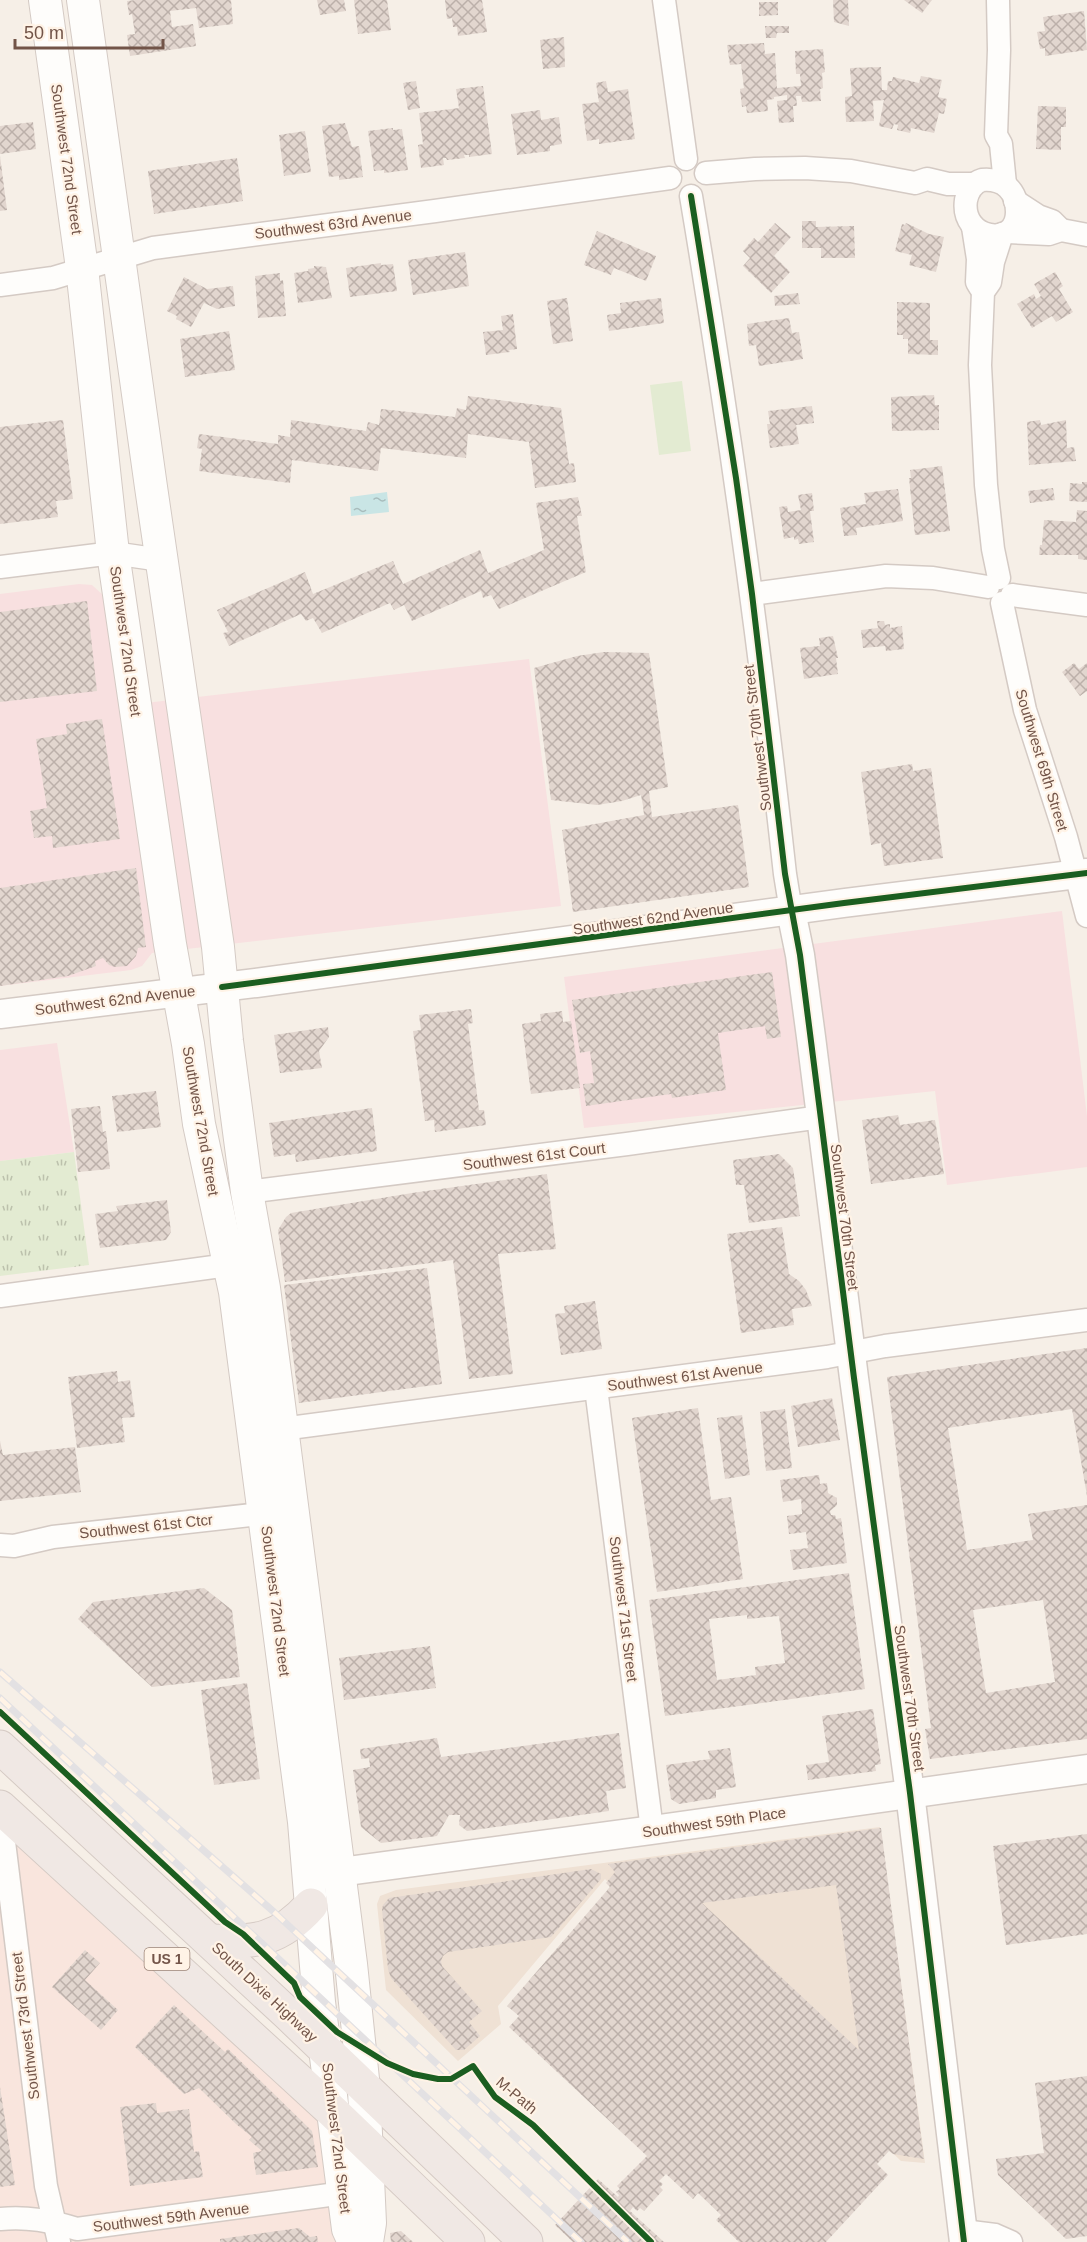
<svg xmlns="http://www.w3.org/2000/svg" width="1087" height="2242" font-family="Arial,sans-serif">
  <defs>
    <pattern id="park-tufts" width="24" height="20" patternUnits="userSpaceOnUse" patternTransform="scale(1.5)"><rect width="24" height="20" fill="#e3ebd2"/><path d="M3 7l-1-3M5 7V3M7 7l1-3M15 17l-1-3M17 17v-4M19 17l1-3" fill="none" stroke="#bcc1ac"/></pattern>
    <pattern id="water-ripples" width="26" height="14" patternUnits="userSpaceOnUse" patternTransform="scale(1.5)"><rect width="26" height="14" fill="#c9e5e5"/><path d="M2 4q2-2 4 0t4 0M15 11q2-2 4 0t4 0" fill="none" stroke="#a8bcbc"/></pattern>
    <pattern id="building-cross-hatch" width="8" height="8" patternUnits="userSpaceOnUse" patternTransform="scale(1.5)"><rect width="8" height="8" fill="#e2d6cf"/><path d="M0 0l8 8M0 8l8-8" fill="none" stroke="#bcb0aa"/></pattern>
  </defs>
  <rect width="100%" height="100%" fill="#f6efe7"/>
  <path fill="#efe1d4" d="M880,1827L925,2163L901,2161L605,1879L498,2006L501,2024L458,2061L386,1990L377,1904L380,1896L396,1890Z"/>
  <path fill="#f9e5dd" d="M0,1824L325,2125L338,2242H0Z"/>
  <g fill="#f8e0e0">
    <path d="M79,584L92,585L103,595L119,706L529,659L561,906L152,953L142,966L131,970L0,986V594Z"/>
    <path d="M1062,911L1087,1116V1167L947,1185L935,1091L584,1128L564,977Z"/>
    <path d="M57,1043L74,1152L0,1161V1050Z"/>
  </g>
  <path fill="#e3ebd2" d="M682,381L691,451L659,455L650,385Z"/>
  <path fill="url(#park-tufts)" d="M74,1152L89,1265L0,1276V1161Z"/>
  <path fill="url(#water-ripples)" d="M387,492L389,512L351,516L350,497Z"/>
  <g fill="url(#building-cross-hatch)" fill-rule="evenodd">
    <path d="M135,0H231L233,24L199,28L196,8L170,11L172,27L193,24L196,46L130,56L127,35L135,34L132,14L129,15L127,1Z"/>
    <path d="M317,0H344L346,11L320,15Z"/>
    <path d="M354,0H387L391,30L358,34Z"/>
    <path d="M445,0H482L487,32L458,36L457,27H453L452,18L447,19Z"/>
    <path d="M833,0H848L849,26L834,22Z"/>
    <path d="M904,0H932L922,13Z"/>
    <path d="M759,2H778V15L759,16Z"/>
    <path d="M1084,11L1087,50L1045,56V48L1040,49L1037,32L1045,31L1043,17Z"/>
    <path d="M765,26H789V33H777L776,38H766Z"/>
    <path d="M564,37L565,67L543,69L540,40Z"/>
    <path d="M764,43L765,54L775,53L777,88L801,86L800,74H796L795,51L823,49L825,72L822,73L823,88L820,89L821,101L802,102L801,96H796L797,106H793L794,122L779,123L777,101L787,100V95L774,97V99L767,100L768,111L747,113L746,106L742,107L740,89L744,88L741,64L730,65L727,45Z"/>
    <path d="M881,67L882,90H887L888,81H892L893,77L919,83L921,76L942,80L938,97L947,99L944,114L939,113L934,133L911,128L910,133L897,130L898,125L894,124L892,129L879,126L884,100L873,101L874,121L846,122L845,97L852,96L850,68Z"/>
    <path d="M416,81L420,108L408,110L403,83Z"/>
    <path d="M606,81L608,92L628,89L635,139L599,144V139L587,141L582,104L599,102L596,83Z"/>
    <path d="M483,86L492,154L469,157V155H464L465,158L447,160L446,158H443L444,165L421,168L418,145L423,144L419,113L459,108L456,89Z"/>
    <path d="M1038,106L1066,107V127H1061V150L1036,149Z"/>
    <path d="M540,110L541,120L559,117L562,144L550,146V151L517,155L511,114Z"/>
    <path d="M33,122L36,149L0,154V126Z"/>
    <path d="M345,123L352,147L359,146L363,177L339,180V176L329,177L322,126Z"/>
    <path d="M393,128V130L402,129L408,170L384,173V170L374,171L368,131Z"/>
    <path d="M305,131L311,172L284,176L279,135Z"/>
    <path d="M0,156L7,210L0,211Z"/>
    <path d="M237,158L243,201L154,214L148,171Z"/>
    <path d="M802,221H816V227L854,226L855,258H821V248H802Z"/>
    <path d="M775,223L791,237L774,256L790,272L771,293L743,266L750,258L743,251L754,238L758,242Z"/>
    <path d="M906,223L929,234L944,237L936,272L909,265L912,255L895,251L902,224L905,225Z"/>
    <path d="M597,231L656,256L646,281L614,268L611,275L584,265Z"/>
    <path d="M465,252L469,286L413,295L408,260Z"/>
    <path d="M381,263V265L393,264L397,291L350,297L346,268Z"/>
    <path d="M314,266L326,267L332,298L298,303L294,273L308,271V269L314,268Z"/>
    <path d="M1055,272L1063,286L1059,289L1073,312L1056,322L1052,316L1032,328L1017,304L1034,294L1036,299L1041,296L1034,284Z"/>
    <path d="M280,273V281L283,280L286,316L258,318L255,276Z"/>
    <path d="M184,277L207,289L233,286L235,306L217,309L204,303L191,327L176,319L177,316L167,311Z"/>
    <path d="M798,293L800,304L775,306L774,296Z"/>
    <path d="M567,298L573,341L553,344L547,301Z"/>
    <path d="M661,298L664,323L609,331L607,315L621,313L620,303Z"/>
    <path d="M897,302L930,303V340H938V355L908,354V339H903V335H897Z"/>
    <path d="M513,314L517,349L509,350L510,352L486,355L483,332L503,330L501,316Z"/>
    <path d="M789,318L792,333L799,332L803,359L759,366L756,345L749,346L747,324Z"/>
    <path d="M229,331L235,370L185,377L180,339Z"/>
    <path d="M934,395L935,405H939V430L892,431L891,397Z"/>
    <path d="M468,396L561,408L569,464L574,463L576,482L535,488L529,442L468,434L466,458L381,448L378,471L292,460L290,483L199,471L202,449L197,448L199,434L278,444V435L290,437L291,420L366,431L368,422L379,425L381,409L455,417L457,408L466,410Z"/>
    <path d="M812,406L814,423L796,425L799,444L770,448L767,424H770L768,411Z"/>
    <path d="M63,420L73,499L56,501L58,517L0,524V427Z"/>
    <path d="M1040,420L1041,425L1066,420L1067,448L1074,447L1076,461L1029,465L1027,422Z"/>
    <path d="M942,466L950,531L915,535L909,478H911L910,470Z"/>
    <path d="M1082,482H1087V502L1069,501L1070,483L1082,484Z"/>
    <path d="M1053,488L1055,500L1030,503L1028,491Z"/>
    <path d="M898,489L903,521L856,528L857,535L844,536L840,508L866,504L864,493Z"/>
    <path d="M812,493L814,511H810L814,542L799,544L798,539L794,540V537L784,539L779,507L787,506L788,512L801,510L798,495Z"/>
    <path d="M578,497L582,516H577L586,572L499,609L491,595L483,598L481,591L412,621L404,605L394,610L390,603L322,633L313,618L306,621L301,614L229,646L223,633L228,632L217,610L305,572L313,594L393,561L403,584L480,550L488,573L544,550L536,503Z"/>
    <path d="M1077,510L1087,511V560L1078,559V555H1039L1040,545H1042L1044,520L1076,522Z"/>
    <path d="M87,601L97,691L0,702V612Z"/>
    <path d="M877,621H884L885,625L890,624V628L902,626L904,649L886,651L885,646L863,648L861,630L878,628Z"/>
    <path d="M833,636L838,658H836L838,674L804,679L800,648L820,646L819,638Z"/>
    <path d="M604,652L649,653L668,787L649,791L652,817L738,805L749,887L573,912L562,830L644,815L643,806L641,795L622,801L597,805L551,800L534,668L577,656Z"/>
    <path d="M1074,663L1079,669L1087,663V691L1080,696L1062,672Z"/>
    <path d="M102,719L120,839L53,848L52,836L34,838L30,811L47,808L36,739L67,734L66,724Z"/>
    <path d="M912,764L913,771L931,768L943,858L884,866L881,843L871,845L861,772Z"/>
    <path d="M136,868L146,947L138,948L136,956L127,966L115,967L109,965L103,958L95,961L96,966L68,976L0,986V888Z"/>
    <path d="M772,972L781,1037L767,1039L765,1026L718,1033L726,1090L672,1098L671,1094L586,1106L583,1084L594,1083L590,1051L580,1053L572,1000Z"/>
    <path d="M471,1009L473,1023L468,1024L479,1110H484L486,1125L435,1132L434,1120L425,1121L413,1031L421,1030L419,1015Z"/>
    <path d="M562,1011L563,1022L571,1021L580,1088L531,1094L522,1024L541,1021L540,1014Z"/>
    <path d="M328,1027L329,1037L319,1051L322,1068L280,1073L274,1035Z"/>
    <path d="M156,1091L161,1127L117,1132L112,1096Z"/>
    <path d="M100,1106L103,1132L106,1131L110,1169L78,1172L71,1109Z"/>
    <path d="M372,1108L377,1151L296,1162L295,1154L274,1157L269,1123Z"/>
    <path d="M898,1115L900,1125L935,1120L944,1174L871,1184L862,1120Z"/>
    <path d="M779,1154L793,1168L800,1216L749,1223L744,1185H736L733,1160Z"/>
    <path d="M547,1174L556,1249L498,1254L513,1374L469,1379L453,1260L285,1282L278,1230L286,1217L291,1213L412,1193Z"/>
    <path d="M167,1200L171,1232L166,1240L100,1248L95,1214L118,1211L116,1206Z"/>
    <path d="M782,1227L789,1274L799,1281L806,1290L812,1306L792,1309L794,1325L741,1333L727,1234Z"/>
    <path d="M427,1268L442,1384L299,1403L284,1285Z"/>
    <path d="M595,1301L602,1349L561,1355L555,1314L565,1313L564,1306Z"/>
    <path d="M1087,1348V1496L1072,1409L948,1428L967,1550L1033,1540L1028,1514L1087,1505V1739L930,1759L925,1729L931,1728L887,1377ZM1043,1600L1055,1682L986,1693L973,1610Z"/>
    <path d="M117,1371L118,1382L130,1380L135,1417L122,1418L125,1442L77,1448L68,1377Z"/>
    <path d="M832,1398L840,1440L798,1447L791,1406Z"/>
    <path d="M698,1408L711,1500L731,1497L743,1579L657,1592L632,1418Z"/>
    <path d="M785,1409L792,1468L766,1471L760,1412Z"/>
    <path d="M742,1415L750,1475L725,1479L717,1418Z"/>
    <path d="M0,1441L3,1455L75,1447L81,1492L0,1501Z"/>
    <path d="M819,1475L820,1484L827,1483L828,1493L837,1498V1505L830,1511L831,1515H835L836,1519L841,1518L847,1563L793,1570L790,1550L808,1548L806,1532L789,1534L787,1516L802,1514L801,1499L783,1502L780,1480Z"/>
    <path d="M849,1573L865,1689L665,1716L649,1600ZM747,1615V1619L779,1616L785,1663L755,1667L756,1675L717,1680L709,1619Z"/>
    <path d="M204,1588L232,1610L240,1677L152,1687L78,1619L93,1602Z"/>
    <path d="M430,1646L436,1688L344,1700L339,1658Z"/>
    <path d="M247,1683L260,1779L214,1785L201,1690Z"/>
    <path d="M873,1709L881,1764L875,1765L876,1771L808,1780L806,1765L829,1762L822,1716Z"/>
    <path d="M619,1733L626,1788L606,1791L609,1811L467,1831L459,1825L460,1815H449L437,1836L381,1843L361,1827L353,1770L370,1767L369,1758L361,1759L360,1749L437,1738L441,1757Z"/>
    <path d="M730,1748L736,1787L716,1790V1798L679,1804L671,1799L666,1765L710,1759L708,1751Z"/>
    <path d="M881,1828L924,2159L893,2154L889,2151L877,2164L888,2175L826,2242H739L716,2220L721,2215L698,2193L693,2199L666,2174L659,2181L663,2184L660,2187L663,2190L644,2211L640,2208L637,2211L633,2207L630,2211L664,2242H573L555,2225L598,2179L618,2197L619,2195L616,2192L620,2189L617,2186L647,2156L509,2027L519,2016L507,2006L610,1887L606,1883L615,1872L608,1864ZM836,1885L859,2050L702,1903Z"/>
    <path d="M1087,1834V1934L1006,1945L993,1846Z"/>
    <path d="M591,1869L601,1874V1879L551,1937L448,1952L443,1956L441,1961L442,1966L482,2011L469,2022L480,2036L464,2050H456L391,1978L388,1969L382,1910L383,1905L389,1898Z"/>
    <path d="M85,1950L100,1963L85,1980L118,2010L101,2030L52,1987Z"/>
    <path d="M174,2005L225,2052L228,2049L312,2131L318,2167L256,2175L253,2153L262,2151L249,2140L252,2137L236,2124L199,2088L184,2094L135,2047Z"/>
    <path d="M1087,2076V2236L1066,2239L998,2175L996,2159L1044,2153L1035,2083Z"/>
    <path d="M0,2087L15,2185L0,2187Z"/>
    <path d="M156,2103L157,2113L189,2109L194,2152L199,2151L203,2177L130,2186L120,2107Z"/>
    <path d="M299,2228L310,2237L317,2236L318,2242H220V2239Z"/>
    <path d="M401,2231L413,2242H391L390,2233Z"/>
  </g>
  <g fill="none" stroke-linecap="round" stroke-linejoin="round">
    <defs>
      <g id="minor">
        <path d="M664,0L686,159"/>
        <path d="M998,0L999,50L996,135L1001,144L1005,184"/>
        <path d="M706,173L755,169L805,168L851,171L915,183L927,179L948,184H974"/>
        <path d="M982,180C1004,178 1017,191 1017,212C1017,249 960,240 966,200C968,191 973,183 982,180Z"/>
        <path d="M691,196C729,421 760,647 785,874L791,911"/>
        <path d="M1015,201L1038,216L1052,221L1061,230"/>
        <path d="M973,227L978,259L977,282L980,287"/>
        <path d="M1008,232L1049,234L1061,230L1087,235"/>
        <path d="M0,285L53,278L153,248L435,211L670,178"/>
        <path d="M0,567L113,553L161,560"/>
        <path d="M999,578L993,549L986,485L980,365L983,292L990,282L993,262L1002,234"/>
        <path d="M752,594L886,576L933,578L988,587"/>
        <path d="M1012,595L1087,605"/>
        <path d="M1002,603L1025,710L1066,837L1087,916"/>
        <path d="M247,1192L627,1144L821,1117"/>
        <path d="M0,1296L243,1263"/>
        <path d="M596,1388L652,1830"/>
        <path d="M282,1429L827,1357L885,1346L1087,1320"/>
        <path d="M0,1545L14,1546L53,1537L278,1512"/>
        <path d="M0,1809L46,2186L59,2242"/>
        <path d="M0,2219C27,2216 51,2221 77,2229L344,2193"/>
        <path d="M963,2231L995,2235L1011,2242"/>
      </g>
      <g id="tertiary">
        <path d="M791,911L800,955L811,1037L854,1378L910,1793L964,2242"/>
        <path d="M0,1014L256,983L844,903L1087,873"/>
        <path d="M340,1872L652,1830L1087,1769"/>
      </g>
      <g id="secondary">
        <path d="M45,0L82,268L113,553L170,944L188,1044L199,1124L235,1292L304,1822L319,2002L348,2229L354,2242"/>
        <path d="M83,0L151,487L218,947L227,1041L247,1192L264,1288L351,1964L364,2089L370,2223L367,2242"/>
      </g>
      <g id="trunk">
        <path d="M0,1747L289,2015L526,2242"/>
        <path d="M0,1807L333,2112L468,2242"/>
        <path d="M211,1941C255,1943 280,1940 311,1905"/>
      </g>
    </defs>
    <use href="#minor" stroke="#d4cac4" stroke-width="25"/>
    <use href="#tertiary" stroke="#d4cac4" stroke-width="31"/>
    <use href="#secondary" stroke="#d4cac4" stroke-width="34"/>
    <use href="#trunk" stroke="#d5cac4" stroke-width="35"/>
    <use href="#minor" stroke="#fefdfb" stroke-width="22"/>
    <use href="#tertiary" stroke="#fefdfb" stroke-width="28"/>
    <use href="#secondary" stroke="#fefdfb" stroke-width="32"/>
    <use href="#trunk" stroke="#f0e8e4" stroke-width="33"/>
    <defs>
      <g id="rail">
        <path d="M0,1672L274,1912L628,2242"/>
        <path d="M0,1698L581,2242"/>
      </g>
    </defs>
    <use href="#rail" stroke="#e3e1e3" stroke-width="7"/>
    <use href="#rail" stroke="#fff3e6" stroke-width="4.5" stroke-dasharray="14" stroke-linecap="butt"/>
    <defs>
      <g id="cycleway">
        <path d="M691,196L736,478L752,594L785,874L800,955L854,1378L910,1793L964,2242"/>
        <path d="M222,987L844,903L1087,873"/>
        <path d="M0,1712L225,1922L243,1934L294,1983L300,1997L337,2032L387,2063L413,2074L438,2079H451L473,2066L495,2097L533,2125L651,2242"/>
      </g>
    </defs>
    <use href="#cycleway" stroke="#fff3e6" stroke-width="10"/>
    <use href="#cycleway" stroke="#1b5e20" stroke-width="6"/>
  </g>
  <g text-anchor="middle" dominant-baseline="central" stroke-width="4.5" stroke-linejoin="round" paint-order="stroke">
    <rect fill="#fff3e6" stroke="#9c8477" stroke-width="1.5" x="144.5" y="1948" width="45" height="22" rx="4.5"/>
    <g font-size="14" font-weight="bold" fill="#725448">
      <text x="167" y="1959">US 1</text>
    </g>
    <g font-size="15" fill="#725448" stroke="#fff3e6">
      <text transform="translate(67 159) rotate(82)">Southwest 72nd Street</text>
      <text transform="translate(333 224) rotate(-7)">Southwest 63rd Avenue</text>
      <text transform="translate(126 641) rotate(82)">Southwest 72nd Street</text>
      <text transform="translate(757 738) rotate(-97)">Southwest 70th Street</text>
      <text transform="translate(1042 760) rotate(73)">Southwest 69th Street</text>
      <text transform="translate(653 918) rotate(-8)">Southwest 62nd Avenue</text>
      <text transform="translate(115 1000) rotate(-7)">Southwest 62nd Avenue</text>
      <text transform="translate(201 1121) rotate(80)">Southwest 72nd Street</text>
      <text transform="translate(534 1156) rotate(-7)">Southwest 61st Court</text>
      <text transform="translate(845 1217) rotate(83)">Southwest 70th Street</text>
      <text transform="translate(685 1376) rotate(-7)">Southwest 61st Avenue</text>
      <text transform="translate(146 1526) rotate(-6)">Southwest 61st Ctcr</text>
      <text transform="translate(276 1601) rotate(83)">Southwest 72nd Street</text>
      <text transform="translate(624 1609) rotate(83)">Southwest 71st Street</text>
      <text transform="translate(910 1698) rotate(82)">Southwest 70th Street</text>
      <text transform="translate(714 1822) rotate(-8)">Southwest 59th Place</text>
      <text transform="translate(265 1992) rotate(43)">South Dixie Highway</text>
      <text transform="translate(25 2026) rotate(-97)">Southwest 73rd Street</text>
      <text transform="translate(517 2095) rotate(40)">M-Path</text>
      <text transform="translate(337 2138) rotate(83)">Southwest 72nd Street</text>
      <text transform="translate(171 2217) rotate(-7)">Southwest 59th Avenue</text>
    </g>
  </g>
  <path d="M15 39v9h148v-9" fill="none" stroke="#725448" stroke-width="3"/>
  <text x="24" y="39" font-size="18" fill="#725448" stroke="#fff3e6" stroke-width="4.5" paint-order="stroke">50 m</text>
</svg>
